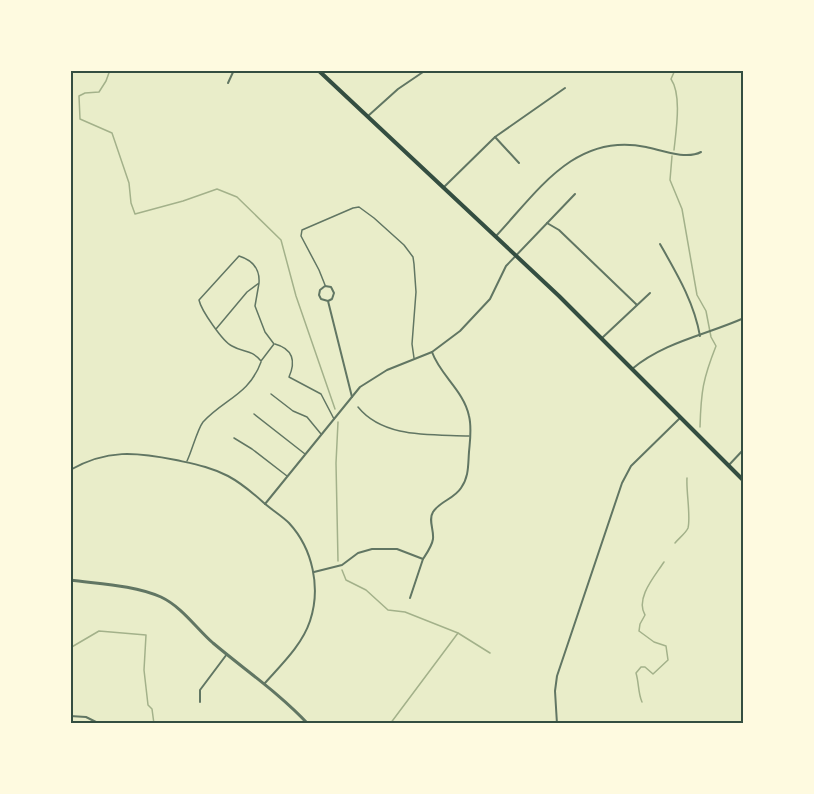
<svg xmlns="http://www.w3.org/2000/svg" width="814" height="794" font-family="Poppins,sans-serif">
  <rect width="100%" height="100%" fill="#e9edc9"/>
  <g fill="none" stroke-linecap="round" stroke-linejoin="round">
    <g stroke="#a3b18a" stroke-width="1.5">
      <path d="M110,70L106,81L99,92L85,93L79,96L80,119L112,133L129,183L131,203L135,214L183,201L217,189L237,197L281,240L296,296L335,409"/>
      <path d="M674,150C676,131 682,95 671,79L675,70"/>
      <path d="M672,156L670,180L682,209L697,295L706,311L711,337L716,346C703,379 701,391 700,427"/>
      <path d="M675,543C679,538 686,533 688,528C691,517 686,491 687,478"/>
      <path d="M338,561L336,463L338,422"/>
      <path d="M342,570L346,580L366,590L388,610L405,612L458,633L490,653"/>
      <path d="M70,648L99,631L146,635L144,670L148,705L152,709L154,724"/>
      <path d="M642,702C638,693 639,683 636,673L641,667H645L653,674L668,660L666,646L654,642L639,631L640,624L645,615C635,598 655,576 664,562"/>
      <path d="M390,724L458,633"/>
    </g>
    <g stroke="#617663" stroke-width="1.5">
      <path d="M325,285L319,270L301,236L302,230L353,208L359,207L374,218L404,245L413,257L414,264L416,292L412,344L414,358"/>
      <path d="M216,329L247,292L259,283L255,306L265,332L274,344L261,361C251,349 244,353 232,346C223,342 201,310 199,300L239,256C252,260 260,269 259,283"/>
      <path d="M275,344C293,349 296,361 289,377L321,394L334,419"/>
      <path d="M271,394L293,411L307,417L321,434"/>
      <path d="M358,407C384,439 432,434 469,436"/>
      <path d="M254,414L305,454"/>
      <path d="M234,438L252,449L287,476"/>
      <path d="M187,461C192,451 197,430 203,422C224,399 249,395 261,362"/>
    </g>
    <g stroke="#617663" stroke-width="2">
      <path d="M228,83L234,70"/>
      <path d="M368,116L398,89L426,70"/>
      <path d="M495,137L519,163"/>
      <path d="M444,187L495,137L565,88"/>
      <path d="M547,223L559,230L637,305"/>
      <path d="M496,236C538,191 575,132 646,147C661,150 686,160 701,152"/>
      <path d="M660,244C677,274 694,302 700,336"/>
      <path d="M328,301L321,299L319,295L320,290L325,286L331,287L334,293L332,299L328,301L352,397"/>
      <path d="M602,338L650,293"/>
      <path d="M632,369C664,342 706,335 744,318"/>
      <path d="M728,466L744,449"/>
      <path d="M70,470C107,449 136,452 176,460C194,464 211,467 228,476C241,483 253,493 264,503C272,510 282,516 289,523C313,549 321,588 310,621C302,645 282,664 265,683"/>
      <path d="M265,504L360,387L387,370L432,352L460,331L490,299L506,266L575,194"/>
      <path d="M423,559C427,553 432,546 433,539C434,529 428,520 433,512C440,501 454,499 461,488C469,477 468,465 469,452C470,440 472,428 469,416C464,391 440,375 432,352"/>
      <path d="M314,572L342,565L358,553L372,549H397L423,559L410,598"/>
      <path d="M200,702V690L227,654"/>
      <path d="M70,716L86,717L98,723"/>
      <path d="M557,724L555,691L557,676L622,483L631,466L680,418"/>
    </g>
    <path stroke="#617663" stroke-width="3" d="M70,580C100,584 134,585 161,597C182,607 196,628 213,643C245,670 279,693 308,724"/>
    <path stroke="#344e41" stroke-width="4" d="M318,70L559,296L744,481"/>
  </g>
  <rect width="814" height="794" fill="none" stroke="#fefae0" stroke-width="144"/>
  <rect x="72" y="72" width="670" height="650" fill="none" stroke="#344e41" stroke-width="2"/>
</svg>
